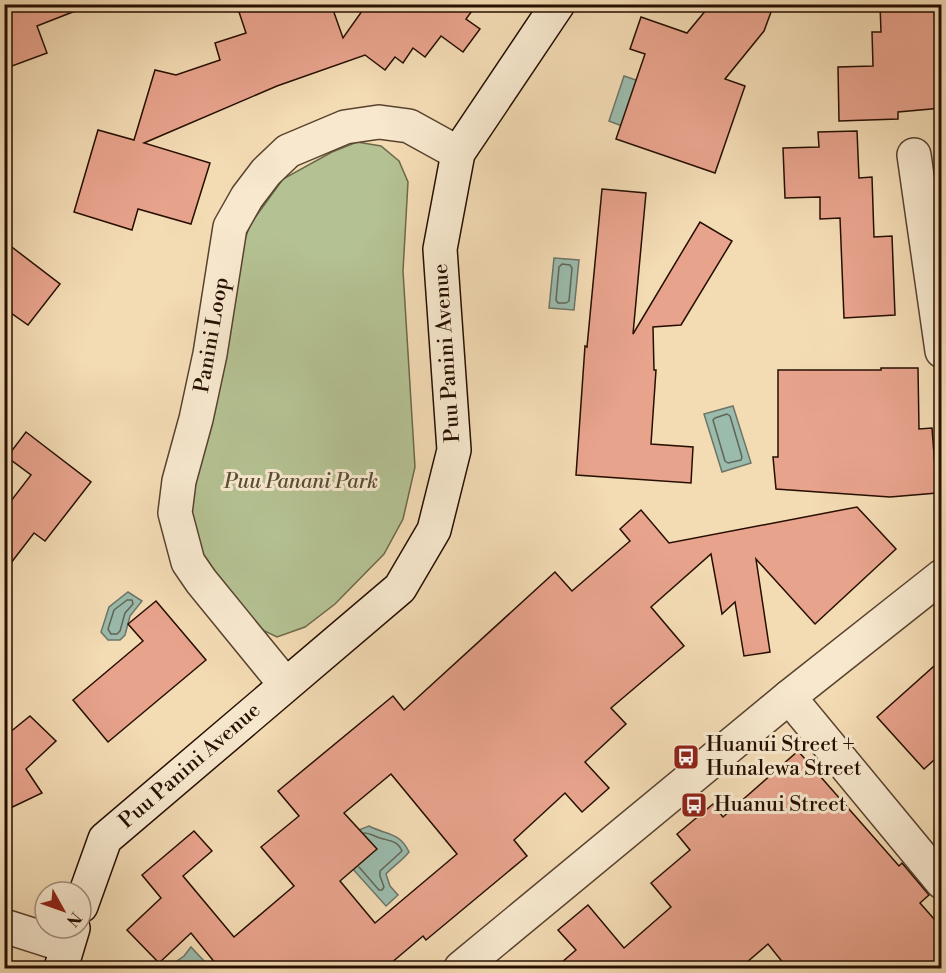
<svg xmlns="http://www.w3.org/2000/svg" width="946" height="973" font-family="'Libre Bodoni',serif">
  <rect width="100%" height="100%" fill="#f3dbb4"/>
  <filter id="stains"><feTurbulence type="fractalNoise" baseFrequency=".00333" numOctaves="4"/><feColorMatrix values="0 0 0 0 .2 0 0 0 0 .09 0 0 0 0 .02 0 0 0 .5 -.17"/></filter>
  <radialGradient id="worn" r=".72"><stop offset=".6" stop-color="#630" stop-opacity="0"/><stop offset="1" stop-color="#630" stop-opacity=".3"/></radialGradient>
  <path fill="#b4c192" stroke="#6d684a" stroke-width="1.5" d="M357,142L381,146L399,161L408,182L403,271L415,467L403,519L384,554L335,604L305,627L277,637L254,626L200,556L185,517L235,265L251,223L283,179L332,152Z"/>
  <g fill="#9bbbad" stroke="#6c7668" stroke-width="1.5">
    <path d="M624,76L645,83L630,129L609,121Z"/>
    <path d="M554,258L579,260L574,310L549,308Z"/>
    <path d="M733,406L751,463L722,472L704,414Z"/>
    <path d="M128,592L142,601L130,616L125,635L120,640H108L101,632L109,607Z"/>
    <path d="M369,826C386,835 400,832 409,852C402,861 393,866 386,874L390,886L398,895L386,906L333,847L338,838Z"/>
    <path d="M191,947L204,961L197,968H167L184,956Z"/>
  </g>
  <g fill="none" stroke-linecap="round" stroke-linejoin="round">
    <g stroke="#606557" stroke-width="1.5">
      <path d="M562,264L570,265L572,268L569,301L566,303H558L556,300L559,267Z"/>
      <path d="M727,414L730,416L742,457L741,460L728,463L725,461L713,420L715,418Z"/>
      <path d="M127,600H132L133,604L125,613L120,631L117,634H111L108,629L114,610Z"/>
      <path d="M359,867L379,890H382L384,887L380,876V871L402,851C397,840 389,841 380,838C373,836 371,833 364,833"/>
    </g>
  </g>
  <g fill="#e8a38d" stroke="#260f01" stroke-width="1.5" fill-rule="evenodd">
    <path d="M4,4H87L88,6L37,26L47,53L4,69Z"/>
    <path d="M260,4H331L343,38L367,4H477L466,19L480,29L463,52L441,36L425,57L413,48L403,63L395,57L385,70L365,55L277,86L144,143L210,163L191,224L138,209L132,230L74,212L98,130L134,140L155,70L176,75L220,60L215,43L246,33L239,12Z"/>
    <path d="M711,4H774L764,31L725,79L745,86L715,173L616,139L645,54L630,49L641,17L687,33Z"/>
    <path d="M880,4H942V108L898,112V119L839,121L838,67L873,66L872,32H881Z"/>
    <path d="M857,131L859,178L872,177L874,237L892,236L895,315L844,318L840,218L820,219V197L785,198L783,148L819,147L818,132Z"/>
    <path d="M602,189L646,193L633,334L700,222L732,241L681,325L653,327L654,370H656L651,444L693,447L691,483L576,475L585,346L587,347Z"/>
    <path d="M4,241L60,284L28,325L4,308Z"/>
    <path d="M881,368H918L919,429L932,428L937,493L890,497L776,489L773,457H778V370H881Z"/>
    <path d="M26,432L91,482L45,541L34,533L4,572V510L31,475L7,457Z"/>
    <path d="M857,507L896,549L815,624L756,559L770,652L744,656L735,602L722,614L711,554L651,607L684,646L611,708L626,724L585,762L609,788L582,812L565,793L514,840L527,856L426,940L423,936L384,969H220L191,933L159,963L127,930L161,898L142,875L194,831L212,851L183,876L234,937L294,886L261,847L299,816L278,791L393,696L404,710L555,572L572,591L630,541L620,529L641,510L669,543ZM391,774L457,854L375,923L340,881L377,849L344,813Z"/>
    <path d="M156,601L206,660L108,742L73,700L143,641L128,624Z"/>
    <path d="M942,659V753L924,769L877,717Z"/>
    <path d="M30,716L56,741L26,769L42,793L4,811V737Z"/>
    <path d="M798,751L899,866L902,863L929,895L920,903L942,928V969H788L768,944L739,969H554L576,950L558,930L588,905L624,948L671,907L651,883L690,850L677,834L713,804L723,817Z"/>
  </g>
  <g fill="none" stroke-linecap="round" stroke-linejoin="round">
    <defs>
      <g id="street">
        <path d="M914,155L942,351"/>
        <path d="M285,684L201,581L188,562L175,513L179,481L196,419L210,354L230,227L247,197L266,172L288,151L345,127L379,122L409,126L458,153"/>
        <path d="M789,697L942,882"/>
        <path d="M4,926L67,946"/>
        <path d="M461,968L789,697L942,576"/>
      </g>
      <g id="secondary">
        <path d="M81,906L105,839L400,588L434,530L454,450L440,249L458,153L558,4"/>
        <path d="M61,968L73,928"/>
      </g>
    </defs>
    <use href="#street" stroke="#59422e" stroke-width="36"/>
    <use href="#secondary" stroke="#260f01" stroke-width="36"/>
    <use href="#street" stroke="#f7e8ce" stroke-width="33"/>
    <use href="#secondary" stroke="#f7e8ce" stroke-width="33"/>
  </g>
  <defs>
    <symbol id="bus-square" viewBox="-11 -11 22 22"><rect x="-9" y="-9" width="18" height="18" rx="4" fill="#8f2418" stroke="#f7e8ce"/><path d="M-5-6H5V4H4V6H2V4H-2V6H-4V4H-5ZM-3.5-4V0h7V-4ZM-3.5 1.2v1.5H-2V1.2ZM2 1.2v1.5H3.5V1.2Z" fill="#fff"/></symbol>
  </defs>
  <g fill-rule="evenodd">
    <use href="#bus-square" x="671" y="742" width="30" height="30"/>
    <use href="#bus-square" x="679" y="790" width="30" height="30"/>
  </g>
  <g text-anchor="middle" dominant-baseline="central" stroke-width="6" stroke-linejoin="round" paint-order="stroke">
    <g font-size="21" fill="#260f01" stroke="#f7e8ce">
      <text transform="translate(212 335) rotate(-80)">Panini Loop</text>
      <text transform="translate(447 353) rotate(-94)">Puu Panini Avenue</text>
      <text transform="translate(190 766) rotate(-41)">Puu Panini Avenue</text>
    </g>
    <g font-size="21" font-style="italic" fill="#584d34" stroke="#f7e8ce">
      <text x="301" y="482">Puu Panani Park</text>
    </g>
    <g font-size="21" fill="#260f01" stroke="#f7e8ce" text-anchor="start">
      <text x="706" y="745">Huanui Street +<tspan x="706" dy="24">Hunalewa Street</tspan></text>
      <text x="714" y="805">Huanui Street</text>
    </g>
  </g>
  <rect width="946" height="973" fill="none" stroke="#f3dbb4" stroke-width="24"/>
  <rect x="6" y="6" width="934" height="961" fill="none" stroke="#260f01" stroke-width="3"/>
  <rect x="12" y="12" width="922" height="949" fill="none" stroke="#260f01" stroke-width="1.5"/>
  <g transform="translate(63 910) rotate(130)"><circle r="28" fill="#f7e8ce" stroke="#a3917c" stroke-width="1.5"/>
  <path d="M0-4.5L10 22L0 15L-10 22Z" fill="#8f2418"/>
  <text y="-9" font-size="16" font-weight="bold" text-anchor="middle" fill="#260f01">N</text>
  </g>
  <rect width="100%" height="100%" filter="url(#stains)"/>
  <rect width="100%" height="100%" fill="url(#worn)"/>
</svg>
